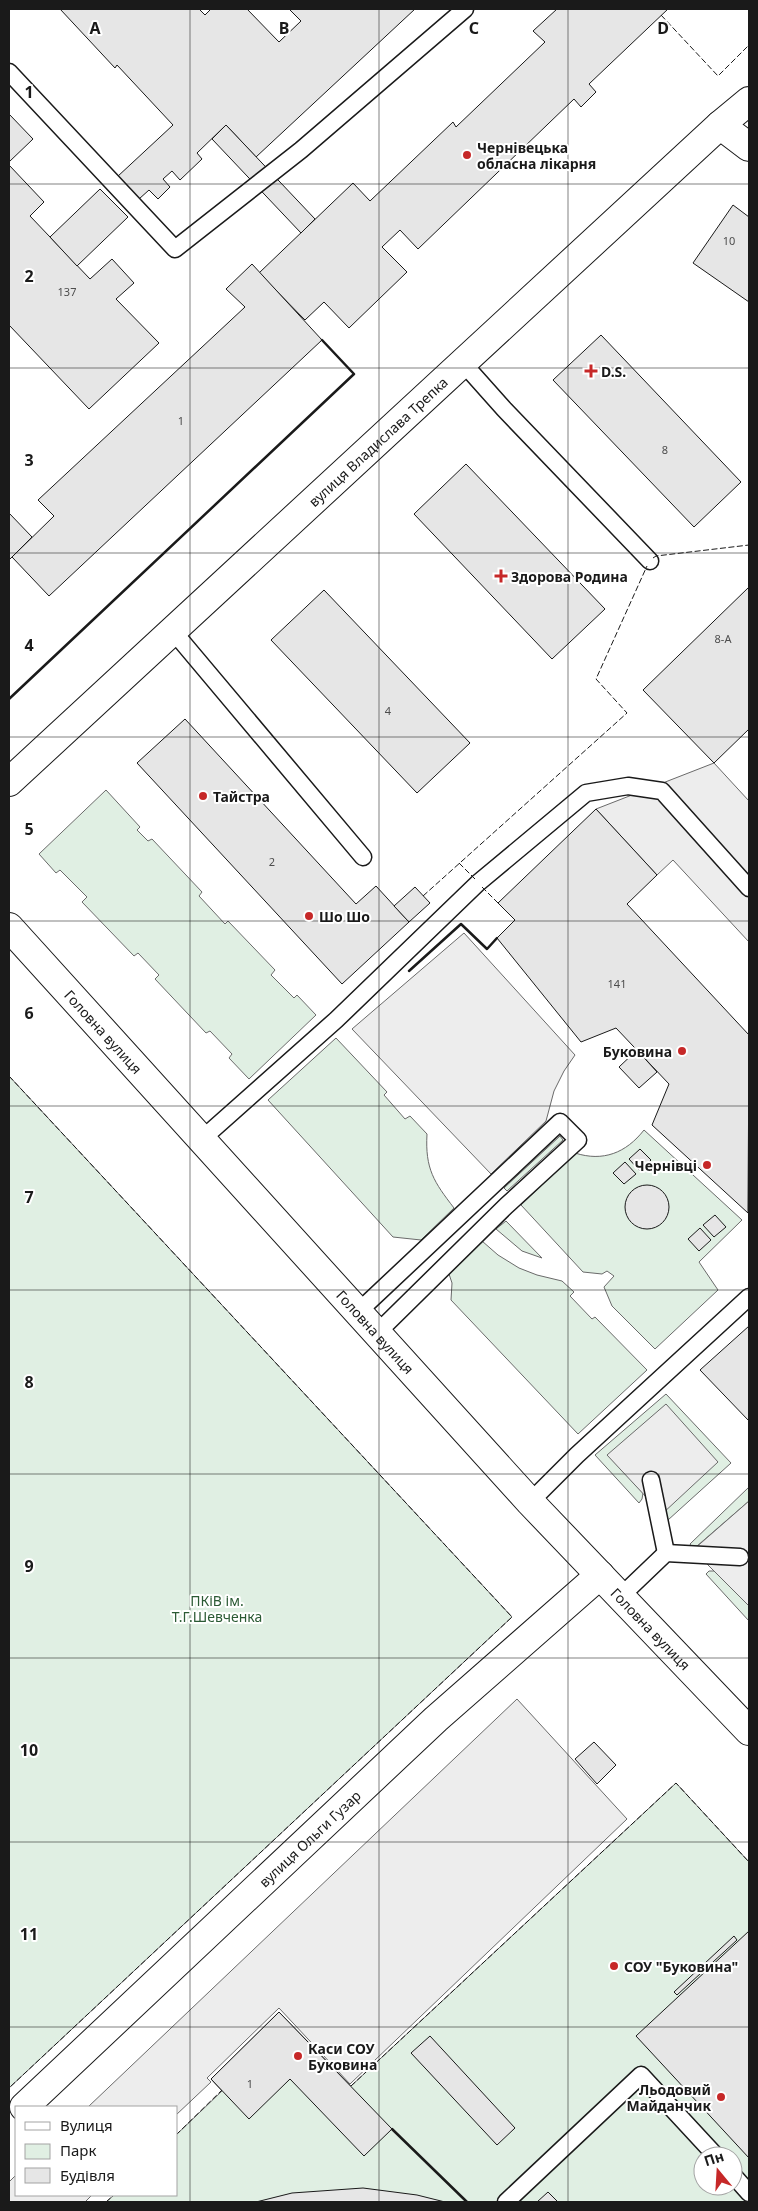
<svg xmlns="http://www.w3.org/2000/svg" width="758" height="2211" font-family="'Noto Sans',sans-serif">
  <rect width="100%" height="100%" fill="#fff"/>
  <g fill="#e0efe3" stroke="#6a6a6a" fill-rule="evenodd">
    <path d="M106,790L140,827L137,830L148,841L152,839L202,892L199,896L225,924L228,921L275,970L271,975L294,998L297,995L316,1015L249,1079L229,1058L232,1054L210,1031L206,1033L155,979L159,975L138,953L134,956L82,902L87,897L60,870L56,873L39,854Z"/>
    <path d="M336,1038L387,1092L384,1095L405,1119L410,1116L427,1134C425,1169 434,1182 454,1208L421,1240L393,1237L268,1100Z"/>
    <path d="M9,1076L512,1617L9,2088Z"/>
    <path d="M644,1130L742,1220L699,1262L718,1290L655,1349L612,1306L604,1287L614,1276L607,1271L602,1274L583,1272L521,1205L575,1153C603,1162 626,1153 644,1130Z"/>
    <path d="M560,1136L563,1140L507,1191L504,1188Z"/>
    <path d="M506,1221L542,1258L522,1251L496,1229Z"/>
    <path d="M482,1241L498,1255L519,1268L537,1275L562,1281L574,1292L570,1296L592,1319L595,1317L647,1370L578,1434L451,1300L452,1283L449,1274Z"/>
    <path d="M666,1394L731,1463L668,1520L608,1455L643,1493L642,1499L639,1503L595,1455Z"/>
    <path d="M749,1487V1501L697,1546L692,1547L690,1544Z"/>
    <path d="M709,1571H714L749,1606V1621L706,1574Z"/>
    <path d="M676,1783L749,1862V2202H106L114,2195H176V2135L222,2091L211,2079L279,2012L351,2086ZM703,2156H733V2186H703Z"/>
  </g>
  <g fill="#ededed" stroke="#6a6a6a">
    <path d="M714,763L749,801V942L673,860L657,875L596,809Z"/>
    <path d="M464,933L575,1055L564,1071L554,1091L546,1121L491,1174L352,1029Z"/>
    <path d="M666,1404L718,1462L662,1514L607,1455Z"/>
    <path d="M749,1501V1606L693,1550Z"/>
    <path d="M517,1699L627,1819L350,2084L279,2008L207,2078L211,2082L176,2115V2107H88Z"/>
    <path d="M16,2175V2195H92L85,2202H9V2182Z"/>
  </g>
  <g fill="#e6e6e6" stroke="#1a1a1a">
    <path d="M60,9H199L205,15L211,9H247L279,42L301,21L289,9H415L256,157L226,125L197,153L202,159L180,180L172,171L163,179L170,187L158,199L149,190L139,199L117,177L173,125L117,65L115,68Z"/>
    <path d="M557,9H668L589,84L596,92L581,107L574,99L418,249L400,230L382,247L407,272L349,328L324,302L305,320L259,273L353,183L370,201L453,122L456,127L545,42L533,31Z"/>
    <path d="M9,114L33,139L9,162Z"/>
    <path d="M226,125L315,219L301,233L212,139Z"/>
    <path d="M9,165L44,202L30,216L90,279L112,259L134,283L116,299L159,343L89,409L9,325Z"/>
    <path d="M100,189L128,217L77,266L50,237Z"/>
    <path d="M733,205L749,217V302L693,263Z"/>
    <path d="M252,264L322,340L49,596L12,557L54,516L38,500L245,307L226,289Z"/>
    <path d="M601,335L741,482L694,527L553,380Z"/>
    <path d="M466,464L605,609L552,659L414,514Z"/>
    <path d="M9,513L32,537L9,560Z"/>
    <path d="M749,587V729L714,763L643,690Z"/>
    <path d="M324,590L470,743L417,793L271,640Z"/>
    <path d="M185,719L356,904L376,886L409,922L342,984L137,763Z"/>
    <path d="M596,809L657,875L627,904L749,1035L748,1213L652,1125L669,1084L616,1028L581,1042L497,938L515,920L498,903Z"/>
    <path d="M415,887L430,903L409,922L394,906Z"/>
    <path d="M637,1050L657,1072L639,1088L619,1067Z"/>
    <path d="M640,1149L651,1160L640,1171L629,1159Z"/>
    <path d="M625,1162L636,1174L624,1184L613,1173Z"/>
    <circle cx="647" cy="1207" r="22"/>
    <path d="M715,1215L726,1227L714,1237L703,1225Z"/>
    <path d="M700,1228L711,1240L699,1251L688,1239Z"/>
    <path d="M749,1326V1421L700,1370Z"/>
    <path d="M594,1742L616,1765L597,1784L575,1759Z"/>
    <path d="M749,1931V2158L636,2036Z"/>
    <path d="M734,1936L737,1940L677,1995L674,1992Z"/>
    <path d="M279,2012L392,2129L364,2156L290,2079L249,2119L211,2079Z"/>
    <path d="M430,2036L515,2128L497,2145L411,2053Z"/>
    <path d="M363,2188L417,2195L445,2202H256L292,2193Z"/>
    <path d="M548,2192L558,2202H537Z"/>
  </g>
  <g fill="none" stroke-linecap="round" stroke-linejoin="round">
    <defs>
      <g id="service">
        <path d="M9,72L175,249L301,150L465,9"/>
        <path d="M463,363L504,409L650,561"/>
        <path d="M173,631L363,857"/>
        <path d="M201,1140L336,1020L478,883L586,793L628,786L662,791L749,888"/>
        <path d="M358,1312L560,1122L578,1140L506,1206L377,1333"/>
        <path d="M651,1480L666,1553"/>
        <path d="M530,1502L577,1455L749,1297"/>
        <path d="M620,1597L666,1553L740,1557"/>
        <path d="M733,2175L749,2193"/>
        <path d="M506,2202L641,2075L716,2156"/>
      </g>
      <g id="minor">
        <path d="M720,125L749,147"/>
        <path id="s1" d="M9,782L720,125L749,101"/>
        <path id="s2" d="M24,2107L436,1719L600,1575"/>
      </g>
      <g id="primary">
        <path id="s3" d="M9,927L530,1502L749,1731"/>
      </g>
    </defs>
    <use href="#service" stroke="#1a1a1a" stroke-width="19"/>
    <use href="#minor" stroke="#1a1a1a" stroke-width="30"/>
    <use href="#primary" stroke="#1a1a1a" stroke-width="30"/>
    <use href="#service" stroke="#fff" stroke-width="16"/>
    <use href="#minor" stroke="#fff" stroke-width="28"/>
    <use href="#primary" stroke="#fff" stroke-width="28"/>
    <g stroke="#1a1a1a" stroke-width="1" stroke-dasharray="6 2.5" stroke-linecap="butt">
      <path d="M661,15L718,76L749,45"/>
      <path d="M653,558L656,556L749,545"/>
      <path d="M459,863L475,879"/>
      <path d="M482,887L498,903"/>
      <path d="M423,896L627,713L596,679L647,566"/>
      <path d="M9,1076L512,1617L9,2088"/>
      <path d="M351,2086L676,1783L749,1862"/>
      <path d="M176,2135L222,2090"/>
      <path d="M106,2202L114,2195"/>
    </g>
    <g stroke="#1a1a1a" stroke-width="2.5">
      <path d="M9,699L354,374L322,340"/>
      <path d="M409,971L461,924L487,949L497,938"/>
      <path d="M392,2129L467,2202"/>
    </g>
  </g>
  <path fill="none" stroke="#1a1a1a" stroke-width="1" stroke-opacity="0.55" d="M190,9V2202M379,9V2202M568,9V2202M9,184H749M9,368H749M9,553H749M9,737H749M9,921H749M9,1106H749M9,1290H749M9,1474H749M9,1658H749M9,1842H749M9,2027H749"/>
  <g fill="#c62828" stroke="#fff" stroke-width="2">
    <circle cx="467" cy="155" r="5"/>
    <path d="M588.5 363.5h5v5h5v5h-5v5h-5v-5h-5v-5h5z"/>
    <path d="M498.5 568.5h5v5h5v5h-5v5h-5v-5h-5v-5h5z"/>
    <circle cx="203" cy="796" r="5"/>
    <circle cx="309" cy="916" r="5"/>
    <circle cx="682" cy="1051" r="5"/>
    <circle cx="707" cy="1165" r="5"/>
    <circle cx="614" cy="1966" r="5"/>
    <circle cx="298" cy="2056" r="5"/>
    <circle cx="721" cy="2097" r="5"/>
  </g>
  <g text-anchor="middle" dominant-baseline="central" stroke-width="4" stroke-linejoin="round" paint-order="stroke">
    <g font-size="11" fill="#4d4d4d">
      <text x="729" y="240">10</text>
      <text x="67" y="291">137</text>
      <text x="181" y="420">1</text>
      <text x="665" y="449">8</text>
      <text x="723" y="638">8-А</text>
      <text x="388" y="710">4</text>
      <text x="272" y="861">2</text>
      <text x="617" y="983">141</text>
      <text x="250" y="2083">1</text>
    </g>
    <g font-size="14" font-weight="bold" fill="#1a1a1a" stroke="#fff" text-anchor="start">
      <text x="477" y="147">Чернівецька<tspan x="477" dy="16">обласна лікарня</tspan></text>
      <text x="601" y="371">D.S.</text>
      <text x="511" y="576">Здорова Родина</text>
      <text x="213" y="796">Тайстра</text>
      <text x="319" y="916">Шо Шо</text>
      <text x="672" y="1051" text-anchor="end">Буковина</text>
      <text x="697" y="1165" text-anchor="end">Чернівці</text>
      <text x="624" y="1966">СОУ "Буковина"</text>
      <text x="308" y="2048">Каси СОУ<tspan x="308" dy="16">Буковина</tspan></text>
      <text x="711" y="2089" text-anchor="end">Льодовий<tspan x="711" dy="16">Майданчик</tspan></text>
    </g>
    <g font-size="14" fill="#1a1a1a" stroke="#fff">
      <text stroke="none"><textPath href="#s1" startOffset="502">вулиця Владислава Трепка</textPath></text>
      <text stroke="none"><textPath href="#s3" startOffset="141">Головна вулиця</textPath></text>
      <text stroke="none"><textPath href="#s3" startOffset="546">Головна вулиця</textPath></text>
      <text stroke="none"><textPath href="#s3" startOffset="951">Головна вулиця</textPath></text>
      <text stroke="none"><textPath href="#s2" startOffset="392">вулиця Ольги Гузар</textPath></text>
    </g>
    <g font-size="14" fill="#2b5a34" stroke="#fff">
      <text x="217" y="1600">ПКіВ ім.<tspan x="217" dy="16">Т.Г.Шевченка</tspan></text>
    </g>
  </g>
  <g font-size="16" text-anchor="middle" font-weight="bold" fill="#1a1a1a" stroke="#fff" stroke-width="4" stroke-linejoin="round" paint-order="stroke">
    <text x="95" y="34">A</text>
    <text x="284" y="34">B</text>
    <text x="474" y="34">C</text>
    <text x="663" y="34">D</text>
    <text x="29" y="98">1</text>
    <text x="29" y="282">2</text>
    <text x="29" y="466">3</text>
    <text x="29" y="651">4</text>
    <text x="29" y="835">5</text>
    <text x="29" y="1019">6</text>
    <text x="29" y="1203">7</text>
    <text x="29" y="1388">8</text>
    <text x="29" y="1572">9</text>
    <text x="29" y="1756">10</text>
    <text x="29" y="1940">11</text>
  </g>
  <rect width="758" height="2211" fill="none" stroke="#1a1a1a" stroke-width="20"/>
  <rect x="15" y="2106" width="162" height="90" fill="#ffffff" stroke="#a3a3a3"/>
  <rect x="25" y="2122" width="25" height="8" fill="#ffffff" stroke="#a3a3a3"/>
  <text x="60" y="2131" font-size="15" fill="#1a1a1a">Вулиця</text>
  <rect x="25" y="2144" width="25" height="15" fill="#e0efe3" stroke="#a3a3a3"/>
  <text x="60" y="2156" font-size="15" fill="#1a1a1a">Парк</text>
  <rect x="25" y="2168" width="25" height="15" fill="#e6e6e6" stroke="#a3a3a3"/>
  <text x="60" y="2181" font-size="15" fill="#1a1a1a">Будівля</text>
  <g transform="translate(718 2171) rotate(342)"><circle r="24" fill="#ffffff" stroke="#a3a3a3"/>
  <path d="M0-4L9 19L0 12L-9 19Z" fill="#c62828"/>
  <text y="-8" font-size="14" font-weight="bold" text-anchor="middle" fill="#1a1a1a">Пн</text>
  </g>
</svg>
